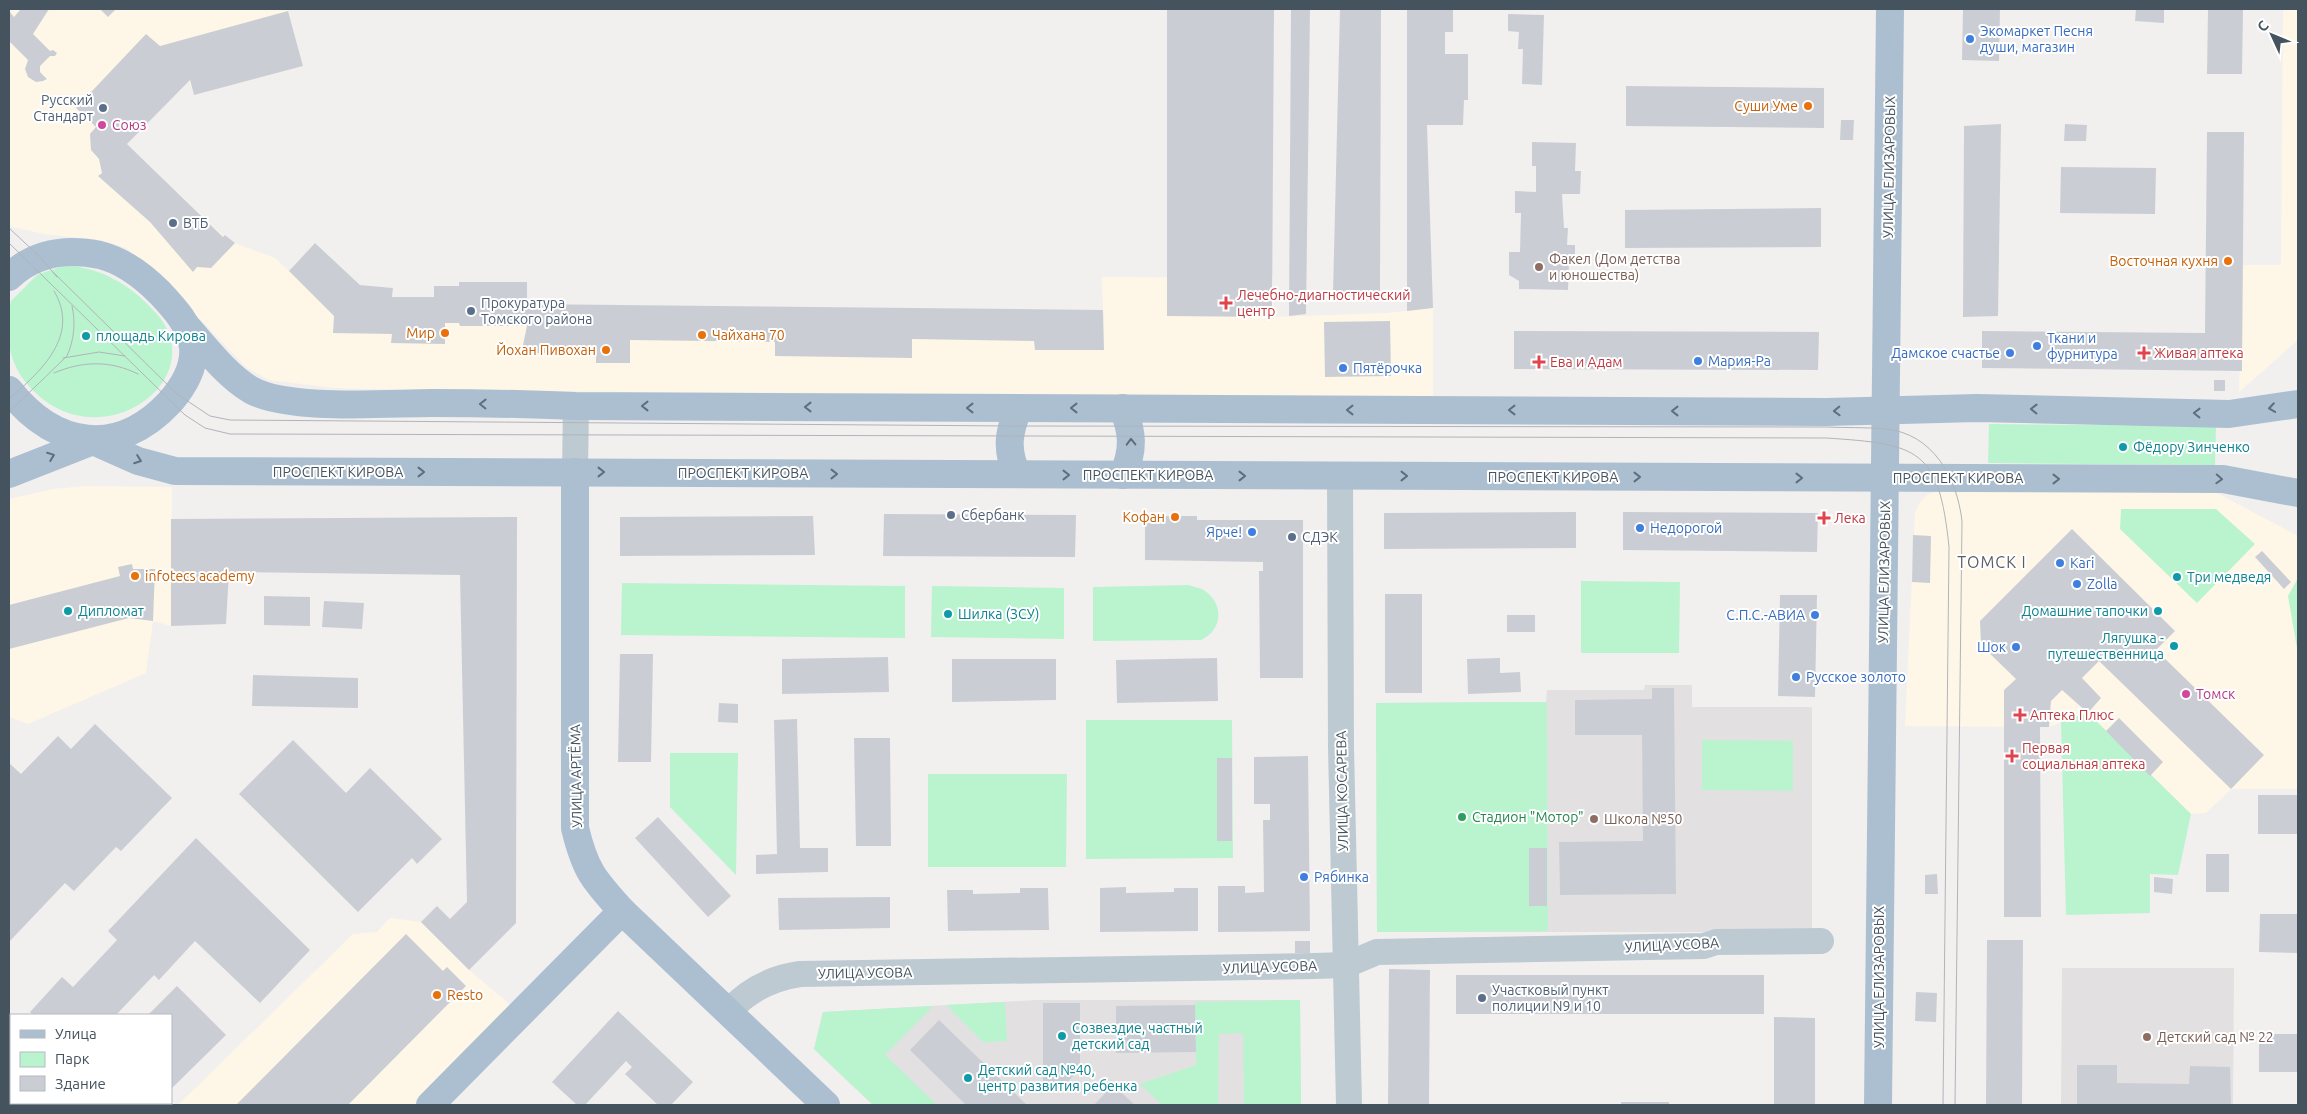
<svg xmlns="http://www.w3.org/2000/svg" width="2307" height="1114" font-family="Ubuntu,sans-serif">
  <rect width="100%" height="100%" fill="#f2efef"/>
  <g fill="#fef7e7">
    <path d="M9,9H291L288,11L303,66L194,95L189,80L127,144L223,236L225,235L235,243L275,258L289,271L315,243L360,285L393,288L392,297H434V286H459V282H527V304L913,310H1103L1102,277L1273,278V317L1386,313L1433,308V396L442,391L334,388L269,380L246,367L150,267L126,248L100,240L44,234L9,226Z"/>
    <path d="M2283,9H2298V340L2239,392L2243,265H2281Z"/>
    <path d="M86,486L172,487L171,626L153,621L146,673L28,724L9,717V499L53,489Z"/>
    <path d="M1938,491L2215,492L2298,536V789H2231L2206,813L2191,814L2087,713L2049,727L1905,726L1915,513L1920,502L1927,495Z"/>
    <path d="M390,918L421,922L469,970L513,1007L415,1105H178L353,934L377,932Z"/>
  </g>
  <g fill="#e3e0e1">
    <path d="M1645,685H1692V707H1812V932H1377L1376,703L1546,702L1547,690H1644Z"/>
    <path d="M2062,968H2234L2233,1105H2061Z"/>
    <path d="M1036,1000H1300L1301,1105H873L814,1049L823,1012Z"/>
  </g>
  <g fill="#b9f4cf">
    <path d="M65,265C102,268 131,285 156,313C217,381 92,468 24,380C8,359 3,326 11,301L37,275Z"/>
    <path d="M1989,424L2216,426L2215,465L1988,463Z"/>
    <path d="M2121,509H2216L2255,544L2197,603L2120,529Z"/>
    <path d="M2298,578V654L2288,596Z"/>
    <path d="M1581,581L1680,582L1679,653H1581Z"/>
    <path d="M622,583L905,586V638L621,635Z"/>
    <path d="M1189,585C1194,587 1201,588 1205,591C1224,604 1223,630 1201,640L1093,641V587Z"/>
    <path d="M932,586L1064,588V639L931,637Z"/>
    <path d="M1547,702L1548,931L1377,932L1376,703Z"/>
    <path d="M2088,713L2191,814L2178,875L2150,874V913L2066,915L2061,722Z"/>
    <path d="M1086,720H1232L1233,858L1086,859Z"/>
    <path d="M1702,740L1793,741V791L1702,790Z"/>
    <path d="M670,753H738L736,875L670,807Z"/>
    <path d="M928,774H1067L1066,867H928Z"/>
    <path d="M1300,1000L1301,1105H1244L1243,1033L1219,1034L1218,1105H1162L1140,1084L1196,1065L1195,1002Z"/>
    <path d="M1005,1002L1007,1041L983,1042L946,1005Z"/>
    <path d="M933,1006L885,1055L937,1105H873L814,1049L823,1012Z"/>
  </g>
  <g fill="#caced4">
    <path d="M21,9H49L33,34L50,51L53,50L57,53L55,56H50L40,66V72L47,79L43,81L36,82L28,77L25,69L28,60L9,41V11L14,17Z"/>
    <path d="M100,9H116L108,17Z"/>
    <path d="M1167,9H1274L1272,317L1167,316Z"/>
    <path d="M1291,9H1310L1306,314L1289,316Z"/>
    <path d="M1340,9H1381L1380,294L1333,293Z"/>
    <path d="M1407,9H1453V32H1445V54H1468V100H1464L1463,125H1427L1433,308L1407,311Z"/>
    <path d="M1963,9H2000L1999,61L1962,60Z"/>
    <path d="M2136,9H2164V23L2135,21Z"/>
    <path d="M2208,9H2243L2242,74H2207Z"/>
    <path d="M288,11L303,66L194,95L190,80L127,144L223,237L225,235L235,243L211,268L197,267L193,272L150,222L98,176L102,173L99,159L91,150L90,134L96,127L76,108L146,34L160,46Z"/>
    <path d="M1508,14L1544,15L1542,85L1522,84L1523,49H1518L1519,32L1508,31Z"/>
    <path d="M1626,86L1824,88V128L1626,126Z"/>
    <path d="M1841,120H1854L1853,140H1840Z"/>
    <path d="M2001,124L1998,316L1963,317L1964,126Z"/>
    <path d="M2065,124L2087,125L2086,141H2064Z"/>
    <path d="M2207,132H2244L2242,371L1982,368V331L2205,333Z"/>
    <path d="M1532,142L1576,143L1575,171H1581L1580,194H1562L1564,228H1568L1567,245H1575V260H1569L1568,290L1519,289V281L1509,275V252H1520L1521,213H1515V191L1536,192V166H1532Z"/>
    <path d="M2061,167L2156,168L2155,214L2060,213Z"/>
    <path d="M1821,208V247L1625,248V210Z"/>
    <path d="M315,243L360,285L393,288L392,297H434V286H459V282H527V304L1103,310L1104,350H1035L1034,341L912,339V358L775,356V342L630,340V363H596V354L525,353L523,345L527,326H460L459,323H445V344L391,343L392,334L333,333L334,316L289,271Z"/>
    <path d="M1390,321L1391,376L1325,377L1324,322Z"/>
    <path d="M1514,331L1819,332L1818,370L1514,369Z"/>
    <rect x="2214" y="380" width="11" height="11"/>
    <path d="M1576,512V548L1384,549V513Z"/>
    <path d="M1623,512L1818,513L1817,552L1623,550Z"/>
    <path d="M884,514L1076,515L1075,557L883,556Z"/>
    <path d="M813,516L815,555L620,556V517Z"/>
    <path d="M1145,516H1197V520H1303V678H1260L1259,571H1263V562L1145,560Z"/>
    <path d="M517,517L516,923L469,970L421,922L437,906L450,919L467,902L460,575L229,572L226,624L171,626V519Z"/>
    <path d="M2072,529L2175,631L2156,650L2264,755L2231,789L2099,661L2082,678L2101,698L2088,713L2062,690L2051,701L2049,727H2040L2041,917H2004V690L2016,679L1981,645L1980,621Z"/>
    <path d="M1913,535L1931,536L1930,583L1912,582Z"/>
    <path d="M2262,551L2291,582L2284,589L2255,557Z"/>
    <path d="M132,564L133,569H155L153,621L129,618L9,649V605L120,576L118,567Z"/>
    <rect x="1385" y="594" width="37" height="99"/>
    <path d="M1780,595H1817L1815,697L1778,696Z"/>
    <path d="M264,596L310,597V626L264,625Z"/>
    <path d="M324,601L364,603L362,629L322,627Z"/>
    <rect x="1507" y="615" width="28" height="17"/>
    <path d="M620,654H653L651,762H618Z"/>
    <path d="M888,657L889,692L782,694V659Z"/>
    <path d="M1217,658L1218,701L1117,703L1116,660Z"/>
    <path d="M1500,658V673L1520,672L1521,692L1468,694L1467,659Z"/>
    <path d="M952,659H1056V700L952,702Z"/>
    <path d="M253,675L358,678V708L252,706Z"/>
    <path d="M1652,688H1674L1676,894L1560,895L1559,842L1643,841L1642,735H1575V700L1652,699Z"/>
    <path d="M719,703L738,704V723L718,722Z"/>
    <path d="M2119,718L2163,762L2150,776L2106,731Z"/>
    <path d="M797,719L800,848H828V872L756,874V855L777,854L774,720Z"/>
    <path d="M95,724L172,798L121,851L116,847L74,891L65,883L9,942V763L21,774L58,736L71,749Z"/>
    <path d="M854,738H890L891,846H856Z"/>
    <path d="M293,740L346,793L370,768L442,839L417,864L412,858L358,912L239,794Z"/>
    <path d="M1308,756L1310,931L1218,932V886H1245V893L1264,892L1263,820H1270V804H1254V757Z"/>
    <rect x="1217" y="758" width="15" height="83"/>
    <rect x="2258" y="795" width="40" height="39"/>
    <path d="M658,817L731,896L708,917L635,838Z"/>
    <path d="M196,838L310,950L260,1003L195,941L159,980L154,975L116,1015H33L30,1012L62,977L73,987L117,940L108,931Z"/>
    <rect x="1529" y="848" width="18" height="58"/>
    <rect x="2206" y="854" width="23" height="38"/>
    <path d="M1937,874L1938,894H1925V875Z"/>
    <path d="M2154,877L2173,879L2172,894L2154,892Z"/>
    <path d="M1126,887V893L1174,892V888H1198V931L1100,932V888Z"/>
    <path d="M1020,888H1048L1049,930L948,931L947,890H973V894L1020,893Z"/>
    <path d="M890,897V928L779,930L778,898Z"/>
    <path d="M2260,914H2298V953L2259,952Z"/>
    <path d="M406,934L443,971L447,967L466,986L348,1105H236Z"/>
    <path d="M1987,940H2023L2022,1105H1986Z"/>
    <rect x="1295" y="941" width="15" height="12"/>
    <path d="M1389,969L1430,970L1429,1105H1388Z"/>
    <rect x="1456" y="975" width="308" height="39"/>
    <path d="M177,986L226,1035L171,1089V1015H148Z"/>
    <path d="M1916,992L1937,993L1936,1022L1915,1021Z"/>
    <path d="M1043,1003H1080V1068L1065,1085H1043Z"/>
    <path d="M1195,1005L1196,1052L1116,1053V1006Z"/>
    <path d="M618,1011L693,1082L671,1105H658L625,1074L632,1067L626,1061L585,1105H577L552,1082Z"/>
    <path d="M1774,1017L1815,1018V1105H1774Z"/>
    <path d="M939,1020L1027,1105H966L910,1050Z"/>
    <rect x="2259" y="1034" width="39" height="38"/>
    <path d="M2077,1065H2117V1083L2189,1084L2190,1066L2230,1067L2231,1105H2077Z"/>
    <path d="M1113,1085L1135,1105H1094Z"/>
    <rect x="1621" y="1102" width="48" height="3"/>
  </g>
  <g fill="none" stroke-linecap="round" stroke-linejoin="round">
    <g stroke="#becad2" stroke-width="26">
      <path d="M575,472L576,406"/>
      <path d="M1340,476L1341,747L1349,1105"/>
      <path d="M728,1012C748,990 771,978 800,974L1314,966L1346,965L1377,952L1704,946L1716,942L1821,941"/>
    </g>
    <g stroke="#acbfd1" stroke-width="28">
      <path d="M9,277C34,253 66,248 100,255C124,261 143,276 160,293C175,309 190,325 193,347C195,367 183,387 170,402C118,458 55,448 9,390"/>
      <path d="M187,327C206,348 226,375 251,390C288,411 387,403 432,403C480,403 528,404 576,406L1827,412L1977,408L2229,414L2298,404"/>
      <path d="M575,472V828C585,870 593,879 622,911L826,1105"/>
      <path d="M9,474L93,441L138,461L175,471L2223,479L2298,493"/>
      <path d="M1017,474C1006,450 1008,432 1019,408"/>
      <path d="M1123,475C1134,450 1133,433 1123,408"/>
      <path d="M430,1105L622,911"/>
      <path d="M1878,1105L1890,9"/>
    </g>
    <g stroke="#b0b4ba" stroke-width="1">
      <path d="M9,228L40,257L57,277"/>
      <path d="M9,243L185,415L205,428L230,434L1826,438C1919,444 1939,449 1949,547L1943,1105"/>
      <path d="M53,272L177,394L210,416L230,420L1011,426L1827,427C1846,428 1865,427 1885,429C1933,433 1957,478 1962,521L1955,1105"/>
      <path d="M63,358L99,352L125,356"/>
      <path d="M54,373C82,361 110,360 138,374"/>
      <path d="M9,399C40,372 81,336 54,291"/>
      <path d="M9,412L67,356C74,340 76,323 72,306"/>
    </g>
  </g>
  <defs><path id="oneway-chevron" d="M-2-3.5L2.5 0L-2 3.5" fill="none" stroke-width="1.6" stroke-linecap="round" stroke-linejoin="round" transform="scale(1.25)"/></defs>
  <g stroke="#5f6e7b">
    <use href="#oneway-chevron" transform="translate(483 404) rotate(-179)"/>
    <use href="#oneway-chevron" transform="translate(645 406) rotate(-180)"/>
    <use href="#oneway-chevron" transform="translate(808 407) rotate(-180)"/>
    <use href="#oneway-chevron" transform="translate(970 408) rotate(-180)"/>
    <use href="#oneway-chevron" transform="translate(1074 408) rotate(-180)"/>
    <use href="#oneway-chevron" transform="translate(2272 408) rotate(172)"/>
    <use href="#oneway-chevron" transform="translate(2034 409) rotate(-179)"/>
    <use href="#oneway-chevron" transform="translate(1350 410) rotate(180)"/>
    <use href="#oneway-chevron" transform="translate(1512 410) rotate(-180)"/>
    <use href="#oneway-chevron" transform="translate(1675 411) rotate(-180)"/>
    <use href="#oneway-chevron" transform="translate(1837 411) rotate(178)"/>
    <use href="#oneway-chevron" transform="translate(2197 413) rotate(-179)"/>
    <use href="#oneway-chevron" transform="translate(1131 442) rotate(-91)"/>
    <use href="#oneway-chevron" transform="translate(51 456) rotate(-21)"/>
    <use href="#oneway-chevron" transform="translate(138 460) rotate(20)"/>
    <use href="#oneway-chevron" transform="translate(421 472)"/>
    <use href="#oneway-chevron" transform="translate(601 472)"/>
    <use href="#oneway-chevron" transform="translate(834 474)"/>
    <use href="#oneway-chevron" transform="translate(1066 475)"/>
    <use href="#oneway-chevron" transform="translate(1242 476)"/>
    <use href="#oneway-chevron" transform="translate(1404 476)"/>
    <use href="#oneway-chevron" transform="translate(1637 477)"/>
    <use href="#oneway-chevron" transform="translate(1799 478)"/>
    <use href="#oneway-chevron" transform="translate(2056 479)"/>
    <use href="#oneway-chevron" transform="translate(2219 479) rotate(3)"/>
  </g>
  <g fill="#3f7fe0" stroke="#fff" stroke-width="2">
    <circle cx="1970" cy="39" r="5"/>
    <circle cx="2037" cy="346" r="5"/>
    <circle cx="2010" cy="353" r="5"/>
    <circle cx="1698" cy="361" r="5"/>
    <circle cx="1343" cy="368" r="5"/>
    <circle cx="1640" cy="528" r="5"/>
    <circle cx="1252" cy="532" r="5"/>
    <circle cx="2060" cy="563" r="5"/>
    <circle cx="2077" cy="584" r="5"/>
    <circle cx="1815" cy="615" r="5"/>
    <circle cx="2016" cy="647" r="5"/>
    <circle cx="1796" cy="677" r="5"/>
    <circle cx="1304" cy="877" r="5"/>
  </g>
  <g fill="#e8710a" stroke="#fff" stroke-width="2">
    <circle cx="1808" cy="106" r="5"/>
    <circle cx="2228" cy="261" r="5"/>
    <circle cx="445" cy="333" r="5"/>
    <circle cx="702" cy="335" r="5"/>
    <circle cx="606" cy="350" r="5"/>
    <circle cx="1175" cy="517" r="5"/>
    <circle cx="135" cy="576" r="5"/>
    <circle cx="437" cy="995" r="5"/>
  </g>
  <g fill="#5c6f8a" stroke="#fff" stroke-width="2">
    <circle cx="103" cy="108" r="5"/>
    <circle cx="173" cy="223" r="5"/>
    <circle cx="471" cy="311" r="5"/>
    <circle cx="951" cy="515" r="5"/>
    <circle cx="1292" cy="537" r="5"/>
    <circle cx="1482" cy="998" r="5"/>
  </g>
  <g fill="#d1479c" stroke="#fff" stroke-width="2">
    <circle cx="102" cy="125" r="5"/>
    <circle cx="2186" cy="694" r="5"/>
  </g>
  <g fill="#8d6e63" stroke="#fff" stroke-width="2">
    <circle cx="1539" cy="267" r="5"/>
    <circle cx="1594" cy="819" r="5"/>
    <circle cx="2147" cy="1037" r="5"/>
  </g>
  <g fill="#e0444e" stroke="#fff" stroke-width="2">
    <path d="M1223.5 295.5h5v5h5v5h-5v5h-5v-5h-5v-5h5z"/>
    <path d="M2141.5 345.5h5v5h5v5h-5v5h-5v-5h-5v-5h5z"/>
    <path d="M1536.5 354.5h5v5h5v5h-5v5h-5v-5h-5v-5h5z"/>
    <path d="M1821.5 510.5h5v5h5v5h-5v5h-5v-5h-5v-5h5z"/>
    <path d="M2017.5 707.5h5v5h5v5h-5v5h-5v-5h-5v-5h5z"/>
    <path d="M2009.5 748.5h5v5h5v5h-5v5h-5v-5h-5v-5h5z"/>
  </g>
  <g fill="#0f9aa8" stroke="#fff" stroke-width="2">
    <circle cx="86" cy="336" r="5"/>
    <circle cx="2123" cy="447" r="5"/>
    <circle cx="2177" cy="577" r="5"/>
    <circle cx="68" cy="611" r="5"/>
    <circle cx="2158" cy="611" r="5"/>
    <circle cx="948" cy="614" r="5"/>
    <circle cx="2174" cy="646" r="5"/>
    <circle cx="1062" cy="1036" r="5"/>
    <circle cx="968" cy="1078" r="5"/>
  </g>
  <circle fill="#2e9e5b" stroke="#fff" stroke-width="2" cx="1462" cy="817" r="5"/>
  <g text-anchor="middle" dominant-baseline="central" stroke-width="4" stroke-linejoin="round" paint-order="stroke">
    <g font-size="14" fill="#366cbe" stroke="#fff" text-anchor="start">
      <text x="1980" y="31">Экомаркет Песня<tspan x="1980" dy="16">души, магазин</tspan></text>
      <text x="2047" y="338">Ткани и<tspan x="2047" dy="16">фурнитура</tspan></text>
      <text x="2000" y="353" text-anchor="end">Дамское счастье</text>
      <text x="1708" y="361">Мария-Ра</text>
      <text x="1353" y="368">Пятёрочка</text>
      <text x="1650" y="528">Недорогой</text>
      <text x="1242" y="532" text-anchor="end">Ярче!</text>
      <text x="2070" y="563">Kari</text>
      <text x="2087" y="584">Zolla</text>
      <text x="1805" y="615" text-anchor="end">С.П.С.-АВИА</text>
      <text x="2006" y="647" text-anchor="end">Шок</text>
      <text x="1806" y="677">Русское золото</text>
      <text x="1314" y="877">Рябинка</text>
    </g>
    <g font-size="14" fill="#4e5e75" stroke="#fff" text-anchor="start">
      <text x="93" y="100" text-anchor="end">Русский<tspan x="93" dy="16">Стандарт</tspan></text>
      <text x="183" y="223">ВТБ</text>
      <text x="481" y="303">Прокуратура<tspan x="481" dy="16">Томского района</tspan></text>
      <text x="961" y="515">Сбербанк</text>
      <text x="1302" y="537">СДЭК</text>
      <text x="1492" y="990">Участковый пункт<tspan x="1492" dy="16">полиции N9 и 10</tspan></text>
    </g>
    <g font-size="14" fill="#c56008" stroke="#fff" text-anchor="end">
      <text x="1798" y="106">Суши Уме</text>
      <text x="2218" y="261">Восточная кухня</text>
      <text x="435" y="333">Мир</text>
      <text x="712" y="335" text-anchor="start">Чайхана 70</text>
      <text x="596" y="350">Йохан Пивохан</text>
      <text x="1165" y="517">Кофан</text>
      <text x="145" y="576" text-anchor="start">infotecs academy</text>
      <text x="447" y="995" text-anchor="start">Resto</text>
    </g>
    <g font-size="14" fill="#b23c85" stroke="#fff" text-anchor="start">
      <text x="112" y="125">Союз</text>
      <text x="2196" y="694">Томск</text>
    </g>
    <g font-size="14" fill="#45535e" stroke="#fff">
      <text transform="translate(1889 167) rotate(-89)">УЛИЦА ЕЛИЗАРОВЫХ</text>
      <text x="338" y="472">ПРОСПЕКТ КИРОВА</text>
      <text x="743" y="473">ПРОСПЕКТ КИРОВА</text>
      <text x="1148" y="475">ПРОСПЕКТ КИРОВА</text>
      <text x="1553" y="477">ПРОСПЕКТ КИРОВА</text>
      <text x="1958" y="478">ПРОСПЕКТ КИРОВА</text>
      <text transform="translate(1884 572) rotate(-89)">УЛИЦА ЕЛИЗАРОВЫХ</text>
      <text transform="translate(576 776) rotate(-91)">УЛИЦА АРТЁМА</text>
      <text transform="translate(1342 791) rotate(-91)">УЛИЦА КОСАРЕВА</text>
      <text transform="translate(1672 945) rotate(-3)">УЛИЦА УСОВА</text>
      <text transform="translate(1270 967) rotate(-2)">УЛИЦА УСОВА</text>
      <text transform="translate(865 973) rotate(-1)">УЛИЦА УСОВА</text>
      <text transform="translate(1879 977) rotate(-90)">УЛИЦА ЕЛИЗАРОВЫХ</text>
    </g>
    <g font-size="14" fill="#785e54" stroke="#fff" text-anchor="start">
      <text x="1549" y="259">Факел (Дом детства<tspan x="1549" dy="16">и юношества)</tspan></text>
      <text x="1604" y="819">Школа №50</text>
      <text x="2157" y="1037">Детский сад № 22</text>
    </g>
    <g font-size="14" fill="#be3a42" stroke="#fff" text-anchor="start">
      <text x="1237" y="295">Лечебно-диагностический<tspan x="1237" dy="16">центр</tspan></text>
      <text x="2154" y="353">Живая аптека</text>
      <text x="1550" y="362">Ева и Адам</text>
      <text x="1834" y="518">Лека</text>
      <text x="2030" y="715">Аптека Плюс</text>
      <text x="2022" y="748">Первая<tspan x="2022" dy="16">социальная аптека</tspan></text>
    </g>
    <g font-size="14" fill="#0d838f" stroke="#fff" text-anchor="start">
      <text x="96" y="336">площадь Кирова</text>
      <text x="2133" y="447">Фёдору Зинченко</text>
      <text x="2187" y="577">Три медведя</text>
      <text x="78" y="611">Дипломат</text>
      <text x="2148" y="611" text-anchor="end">Домашние тапочки</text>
      <text x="958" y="614">Шилка (ЗСУ)</text>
      <text x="2164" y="638" text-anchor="end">Лягушка -<tspan x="2164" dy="16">путешественница</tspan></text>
      <text x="1072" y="1028">Созвездие, частный<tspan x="1072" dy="16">детский сад</tspan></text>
      <text x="978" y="1070">Детский сад №40,<tspan x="978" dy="16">центр развития ребенка</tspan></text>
    </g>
    <g font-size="14" fill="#27864d" stroke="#fff" text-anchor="start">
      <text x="1472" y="817">Стадион "Мотор"</text>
    </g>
    <g font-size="16" letter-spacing="1" fill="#5b5f65" stroke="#fff">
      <text x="1992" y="562">ТОМСК I</text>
    </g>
  </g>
  <rect width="2307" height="1114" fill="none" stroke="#45535e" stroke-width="20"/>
  <rect x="10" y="1014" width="162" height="90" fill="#ffffff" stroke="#b5babf"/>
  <rect x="20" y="1030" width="25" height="8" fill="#acbfd1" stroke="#b5babf"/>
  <text x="55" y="1039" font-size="15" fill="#45535e">Улица</text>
  <rect x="20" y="1052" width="25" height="15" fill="#b9f4cf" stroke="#b5babf"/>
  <text x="55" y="1064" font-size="15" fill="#45535e">Парк</text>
  <rect x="20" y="1076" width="25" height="15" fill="#caced4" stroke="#b5babf"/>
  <text x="55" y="1089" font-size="15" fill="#45535e">Здание</text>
  <g transform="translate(2272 35) rotate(314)" stroke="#ffffff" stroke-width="4" paint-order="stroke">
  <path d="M0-4L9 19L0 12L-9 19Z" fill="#45535e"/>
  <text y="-8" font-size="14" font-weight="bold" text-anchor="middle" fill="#45535e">С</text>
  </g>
</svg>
